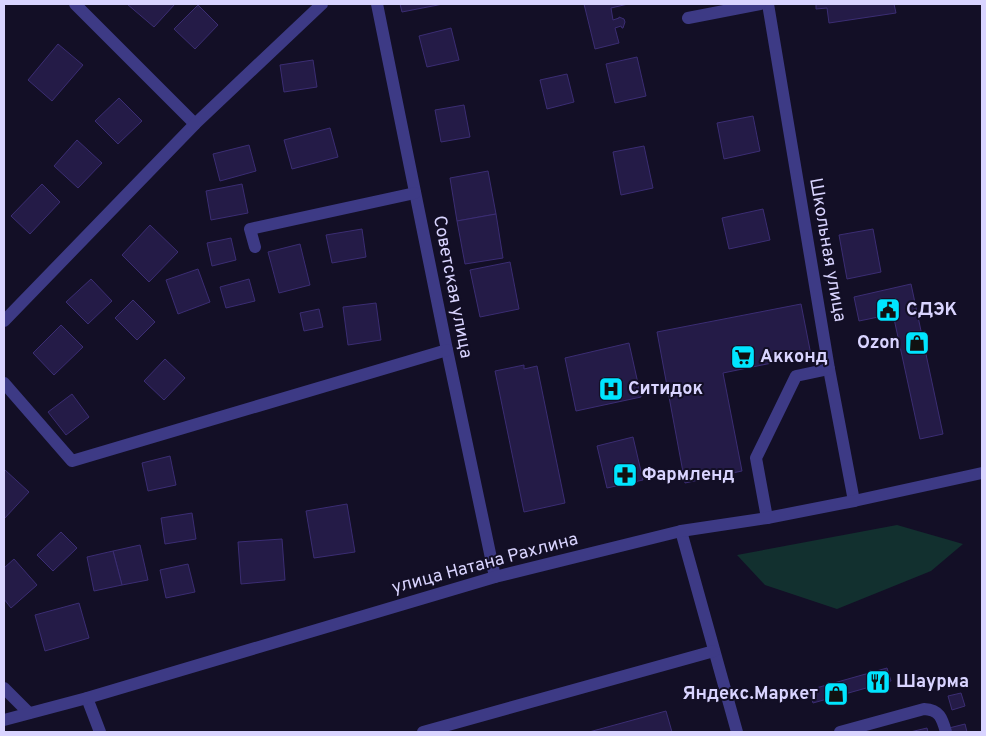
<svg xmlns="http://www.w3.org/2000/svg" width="986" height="736" font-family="Overpass,sans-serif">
  <rect width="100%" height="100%" fill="#130f26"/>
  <path fill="#12302f" d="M897,525L963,544L931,571L837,609L765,585L737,555Z"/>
  <g fill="#241b47" stroke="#3b2d73">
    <path d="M127,4H175L154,27Z"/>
    <path d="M400,4H443L402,12Z"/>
    <path d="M584,4H628L611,8L613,20L619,18V17L624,19L625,22L623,28H622L621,26L615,28L619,43L595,49Z"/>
    <path d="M816,4H894L896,13L829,23L827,8L816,9Z"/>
    <path d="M198,5L218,25L195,49L174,29Z"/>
    <path d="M451,28L459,60L427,67L419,36Z"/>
    <path d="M58,44L83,65L52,101L28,80Z"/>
    <path d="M637,57L646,96L615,103L606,64Z"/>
    <path d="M313,60L317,87L284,92L280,65Z"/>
    <path d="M567,74L574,102L547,109L540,80Z"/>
    <path d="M119,98L142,121L118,144L95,121Z"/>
    <path d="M464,105L470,137L441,142L435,110Z"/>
    <path d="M753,116L760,151L724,159L717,123Z"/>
    <path d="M330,128L338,157L292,169L284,140Z"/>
    <path d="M77,140L102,163L78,188L54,166Z"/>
    <path d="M249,145L256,171L220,181L213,154Z"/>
    <path d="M644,146L653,188L621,195L613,152Z"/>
    <path d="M488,171L496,214L457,221L450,178Z"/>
    <path d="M42,184L60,202L30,234L11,216Z"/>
    <path d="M242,184L248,213L211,220L206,191Z"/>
    <path d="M763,209L770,240L729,249L722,218Z"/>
    <path d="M496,214L503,258L465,264L457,221Z"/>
    <path d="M150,225L178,252L149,282L122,255Z"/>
    <path d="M362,229L366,257L332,263L326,235Z"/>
    <path d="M873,229L881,272L847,279L839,235Z"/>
    <path d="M231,238L236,260L212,266L207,243Z"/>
    <path d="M300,244L310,285L279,293L268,252Z"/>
    <path d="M510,262L519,309L480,317L470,270Z"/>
    <path d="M198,269L210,302L178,314L166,280Z"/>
    <path d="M91,279L112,301L88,324L66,302Z"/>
    <path d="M249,279L255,301L226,308L220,287Z"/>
    <path d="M911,284L943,434L920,439L893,314L859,321L854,297Z"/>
    <path d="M133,300L155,322L137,340L115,318Z"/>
    <path d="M376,303L381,340L348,345L343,307Z"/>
    <path d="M801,304L811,355L723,373L742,471L685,483L657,332Z"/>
    <path d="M319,309L323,327L304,331L300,313Z"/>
    <path d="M61,325L83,347L54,375L33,353Z"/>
    <path d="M629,343L641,397L576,411L565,358Z"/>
    <path d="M165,359L185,378L164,400L144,381Z"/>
    <path d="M524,365V369L537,366L565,503L524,512L495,371Z"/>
    <path d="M72,394L89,417L66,435L48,412Z"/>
    <path d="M633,437L643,480L607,488L597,446Z"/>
    <path d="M170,456L176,485L148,491L142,463Z"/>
    <path d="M5,470L29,492L4,519V471Z"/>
    <path d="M347,504L355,552L314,558L306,511Z"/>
    <path d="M192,513L196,539L165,544L161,518Z"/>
    <path d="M61,532L77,548L53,571L37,555Z"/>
    <path d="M282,539L285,580L241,584L238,542Z"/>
    <path d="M140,545L148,580L122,585L113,551Z"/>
    <path d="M113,551L122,585L94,591L87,557Z"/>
    <path d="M14,559L37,585L11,608L4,599V568Z"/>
    <path d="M188,564L195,592L166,598L160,570Z"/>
    <path d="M79,603L89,638L45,651L35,615Z"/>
    <path d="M887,668L891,681L813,703L809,690Z"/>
    <path d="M961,693L965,706L952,710L948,696Z"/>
    <path d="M666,711L672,732H589Z"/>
    <path d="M965,724L967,732H951L949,728Z"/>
    <path d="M927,728L928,732H910Z"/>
  </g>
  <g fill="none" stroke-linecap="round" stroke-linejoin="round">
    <g stroke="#3d3a85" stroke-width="12">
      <path d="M75,4L195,124"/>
      <path d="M377,4L447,350L495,577"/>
      <path d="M768,4L829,369L854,501"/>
      <path d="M688,18L760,4"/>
      <path d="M255,247L250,229L415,193"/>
      <path d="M4,321L195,124L322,4"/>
      <path d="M4,383L72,461L447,350"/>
      <path d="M767,518L756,458L796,376L829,369"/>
      <path d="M681,531L737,732"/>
      <path d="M4,688L29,713"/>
      <path d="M87,698L100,732"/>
      <path d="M4,720L87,698L495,577L681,531L767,518L854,501L982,473"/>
      <path d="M423,732L714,651"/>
      <path d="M840,732L924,709C940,710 942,718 946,732"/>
    </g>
  </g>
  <defs>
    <symbol id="civic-square" viewBox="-11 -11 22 22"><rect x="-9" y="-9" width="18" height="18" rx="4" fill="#00e5ff" stroke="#130f26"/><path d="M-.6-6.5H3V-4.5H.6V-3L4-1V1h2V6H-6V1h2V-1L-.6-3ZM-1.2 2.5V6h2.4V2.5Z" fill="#111"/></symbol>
    <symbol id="shop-square" viewBox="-11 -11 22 22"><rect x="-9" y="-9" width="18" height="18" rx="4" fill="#00e5ff" stroke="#130f26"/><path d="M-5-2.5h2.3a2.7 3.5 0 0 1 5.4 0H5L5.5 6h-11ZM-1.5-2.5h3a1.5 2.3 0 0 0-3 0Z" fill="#111"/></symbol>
    <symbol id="supermarket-square" viewBox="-11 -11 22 22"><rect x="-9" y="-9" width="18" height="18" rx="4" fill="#00e5ff" stroke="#130f26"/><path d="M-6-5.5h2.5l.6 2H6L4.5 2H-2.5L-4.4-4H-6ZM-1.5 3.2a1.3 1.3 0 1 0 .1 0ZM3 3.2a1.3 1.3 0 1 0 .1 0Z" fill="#111"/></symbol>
    <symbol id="hospital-square" viewBox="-11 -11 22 22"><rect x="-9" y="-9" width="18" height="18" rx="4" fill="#00e5ff" stroke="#130f26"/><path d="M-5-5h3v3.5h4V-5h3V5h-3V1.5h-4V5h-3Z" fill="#111"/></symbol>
    <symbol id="pharmacy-square" viewBox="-11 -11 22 22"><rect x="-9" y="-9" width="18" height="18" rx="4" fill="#00e5ff" stroke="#130f26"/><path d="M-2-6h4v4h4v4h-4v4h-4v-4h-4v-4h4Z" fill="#111"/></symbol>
    <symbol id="restaurant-square" viewBox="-11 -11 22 22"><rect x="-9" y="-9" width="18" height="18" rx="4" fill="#00e5ff" stroke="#130f26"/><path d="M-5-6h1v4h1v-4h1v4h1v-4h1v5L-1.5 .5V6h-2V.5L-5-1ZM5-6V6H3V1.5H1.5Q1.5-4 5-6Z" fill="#111"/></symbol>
  </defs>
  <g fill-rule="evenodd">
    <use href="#civic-square" x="874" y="296" width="28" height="28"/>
    <use href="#shop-square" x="903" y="329" width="28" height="28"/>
    <use href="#supermarket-square" x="729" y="343" width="28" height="28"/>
    <use href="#hospital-square" x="597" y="375" width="28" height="28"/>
    <use href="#pharmacy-square" x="611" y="461" width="28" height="28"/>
    <use href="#restaurant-square" x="864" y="668" width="28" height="28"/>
    <use href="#shop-square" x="822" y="680" width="28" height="28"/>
  </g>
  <g text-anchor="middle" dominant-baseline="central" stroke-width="4" stroke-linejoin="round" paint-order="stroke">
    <g font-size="18" fill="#d9d4ff" stroke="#130f26">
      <text transform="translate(827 250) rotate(80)">Школьная улица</text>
      <text transform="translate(452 287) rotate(79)">Советская улица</text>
      <text transform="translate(485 564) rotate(-15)">улица Натана Рахлина</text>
    </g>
    <g font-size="18" font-weight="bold" fill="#d9d4ff" stroke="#130f26" text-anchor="start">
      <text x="906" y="310">СДЭК</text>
      <text x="900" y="343" text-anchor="end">Ozon</text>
      <text x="760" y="357">Акконд</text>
      <text x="628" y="389">Ситидок</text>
      <text x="642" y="475">Фармленд</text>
      <text x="896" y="682">Шаурма</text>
      <text x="818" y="694" text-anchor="end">Яндекс.Маркет</text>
    </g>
  </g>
  <rect width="986" height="736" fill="none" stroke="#d9d4ff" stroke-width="10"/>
</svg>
